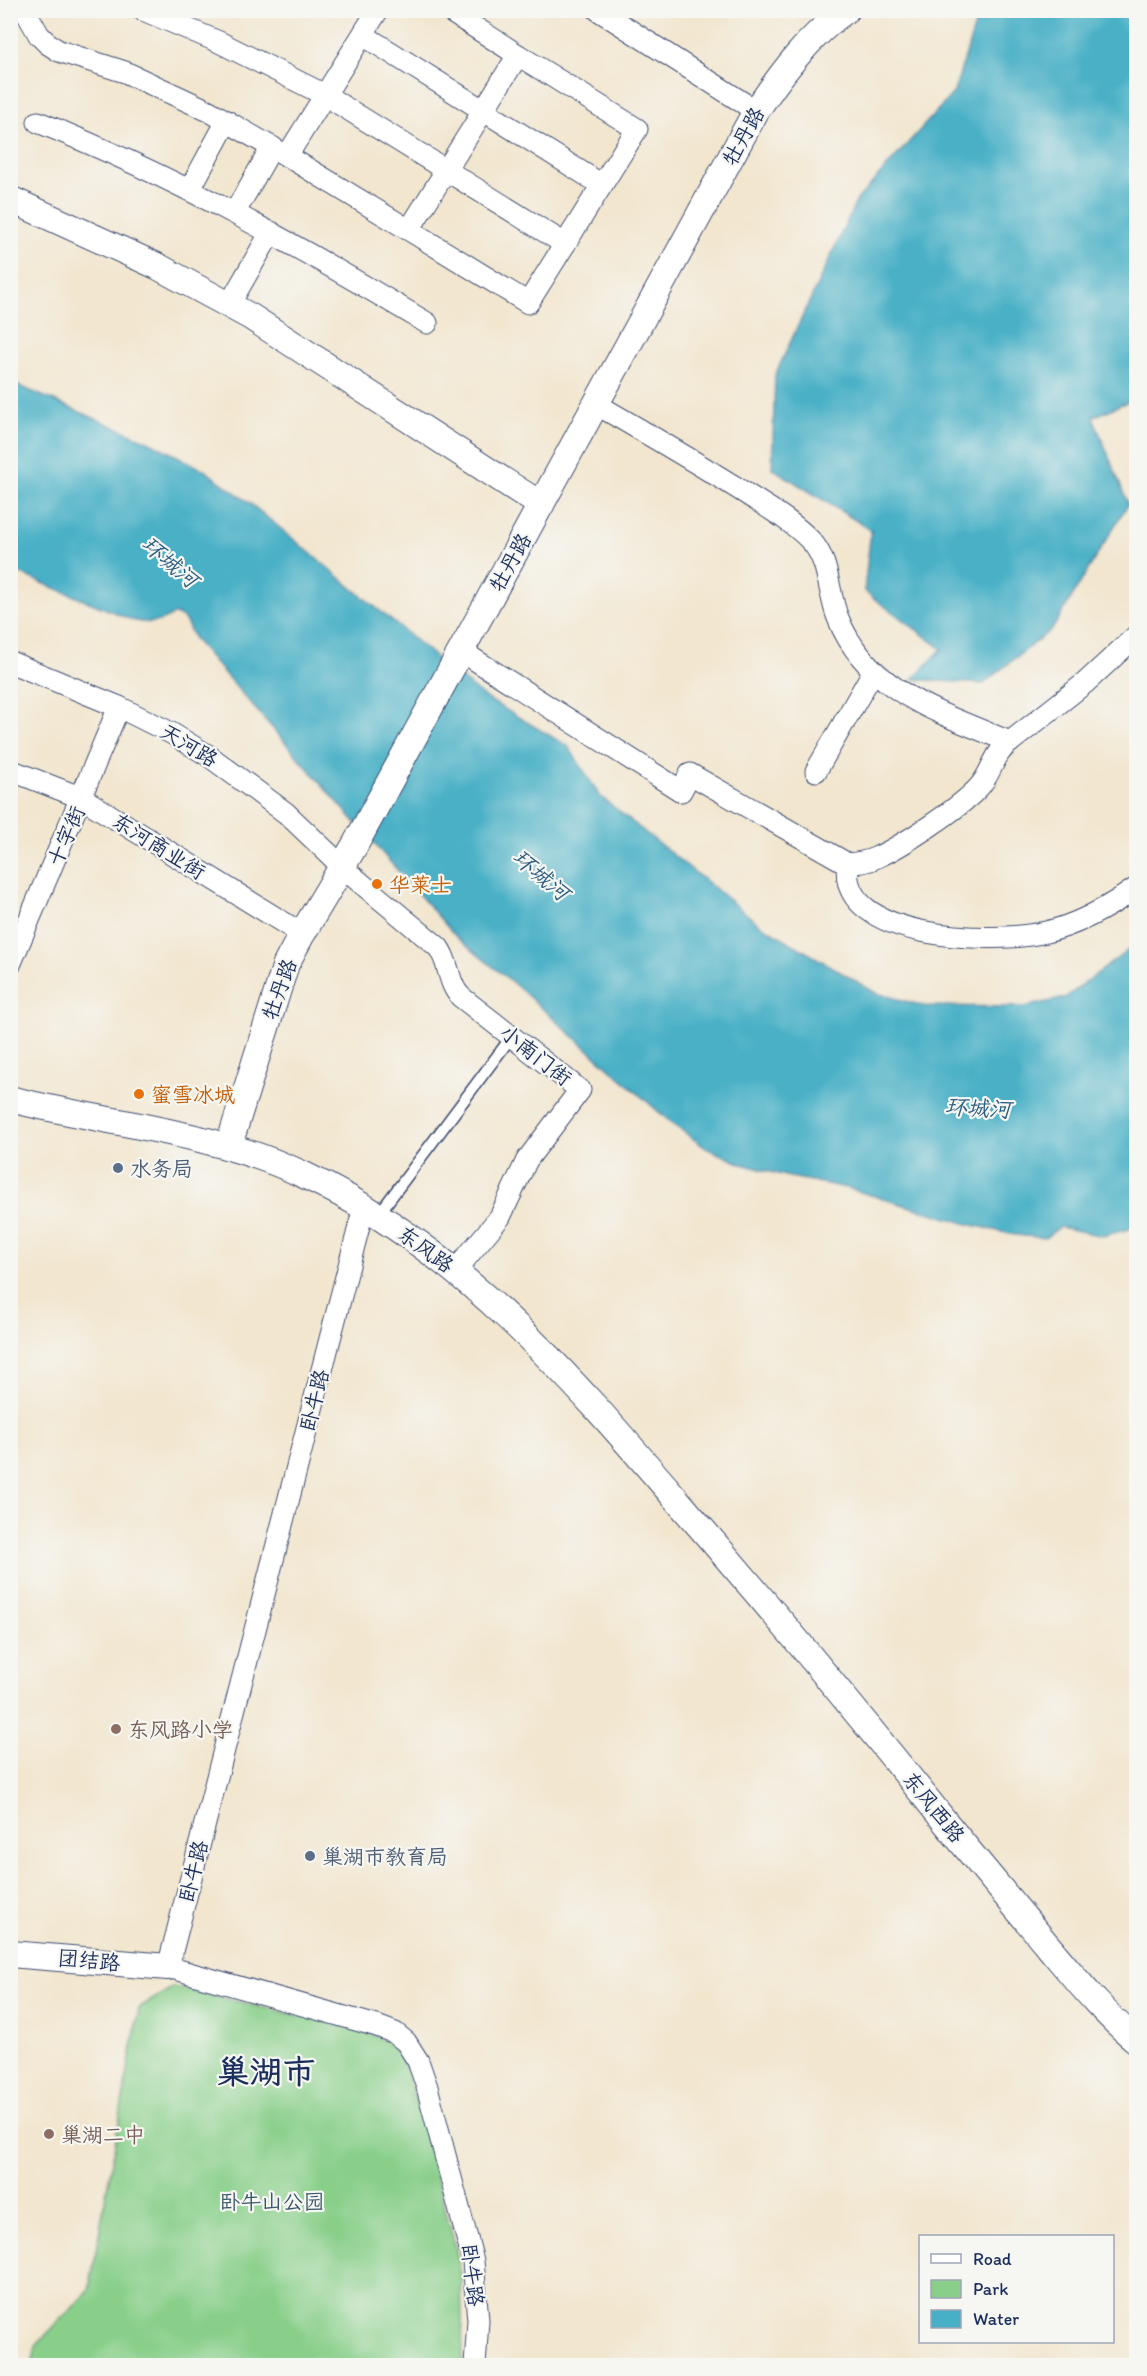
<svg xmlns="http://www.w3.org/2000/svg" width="1147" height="2376" font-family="Itim,'LXGW WenKai TC',sans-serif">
  <rect width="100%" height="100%" fill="#f6f6f2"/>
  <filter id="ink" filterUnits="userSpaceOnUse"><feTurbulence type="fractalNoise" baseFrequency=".0167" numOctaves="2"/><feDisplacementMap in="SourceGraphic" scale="12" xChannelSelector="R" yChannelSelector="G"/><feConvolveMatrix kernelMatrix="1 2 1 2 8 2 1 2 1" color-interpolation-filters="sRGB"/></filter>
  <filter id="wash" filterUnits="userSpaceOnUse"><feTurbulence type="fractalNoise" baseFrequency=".008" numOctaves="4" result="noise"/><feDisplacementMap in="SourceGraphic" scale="24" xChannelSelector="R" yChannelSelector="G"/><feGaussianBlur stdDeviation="1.35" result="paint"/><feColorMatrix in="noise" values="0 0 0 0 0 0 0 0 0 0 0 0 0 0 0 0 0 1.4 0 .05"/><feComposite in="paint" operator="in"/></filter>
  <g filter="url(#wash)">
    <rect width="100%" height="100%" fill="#f2e6cf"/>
    <path fill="#89cf8a" stroke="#527f74" stroke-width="1.5" d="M173,1987L363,2030L387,2041L397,2052L407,2071L417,2105L455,2245L461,2275L463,2365L32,2366L36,2345L89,2291L139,2008Z"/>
    <g fill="#48b0c6" stroke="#327092" stroke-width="1.5">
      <path d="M987,11H1136V398L1093,417L1128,504L1053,628L983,684L913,679L942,649L864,591L871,530L772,468L775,375L857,200L954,92L976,22Z"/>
      <path d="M10,382L150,442L204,470L251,504L484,697L568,746L600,796L759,924L876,993L924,1006L1024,1007L1065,998L1136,944V1227L1103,1236L1060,1227L1045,1238L1015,1235L968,1224L847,1188L785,1176L742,1164L706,1148L669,1121L512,982L458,939L194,639C188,628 187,616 174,614C162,623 149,624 135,621L11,570Z"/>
    </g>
  </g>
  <g filter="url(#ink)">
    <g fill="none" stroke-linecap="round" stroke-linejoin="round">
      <defs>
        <path id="service" d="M378,1215L512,1036"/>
        <g id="minor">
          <path d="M25,10L39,35L48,44L59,51L125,72L209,111L287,156L409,230L518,55L448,10"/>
          <path d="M143,10L219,42L325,95L565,244"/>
          <path d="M598,10L756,111"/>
          <path d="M363,35L602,185"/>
          <path d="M38,122C176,177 300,247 427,323"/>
          <path d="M287,156L378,10"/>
          <path d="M190,189L227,121"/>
          <path d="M235,212L272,147"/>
          <path d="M409,230L528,303L637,129L518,55"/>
          <path d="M229,305L271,232"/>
          <path d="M596,404C646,433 696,462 745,493C768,508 792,521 811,541C830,561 828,594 838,618C867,692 943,714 1010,742L1085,683L1136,636"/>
          <path d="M461,651L681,791L690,774L848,864C858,863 867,862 875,858C901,847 961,807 979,787C992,773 993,754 1010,742"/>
          <path d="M10,662L119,707L171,733L209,756L286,813L350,874L438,947C450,962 447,983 461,997L580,1090L527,1160L500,1217L456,1270"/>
          <path d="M10,770L82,798L302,934"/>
          <path d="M816,771L873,672"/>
          <path d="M848,864C836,942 998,944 1046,932C1078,925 1109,907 1136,888"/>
          <path d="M10,965L119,707"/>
          <path d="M364,1207L168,1967L377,2026L395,2033L406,2042L418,2061L427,2087L473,2261L478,2320L475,2366"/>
        </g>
        <g id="tertiary">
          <path d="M10,199L157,266L251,317L541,505"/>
          <path d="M10,1099C108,1124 212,1131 304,1175C464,1250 575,1382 689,1514C777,1615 862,1718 946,1823C980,1865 1014,1905 1048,1946C1076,1979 1103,2013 1136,2040"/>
          <path d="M229,1145L286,964L302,934L355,845L756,111C781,74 809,36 846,10"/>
          <path d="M10,1954L168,1967"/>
        </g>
      </defs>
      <use href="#service" stroke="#3b4a6f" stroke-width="13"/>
      <use href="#minor" stroke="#3b4a6f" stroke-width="23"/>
      <use href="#tertiary" stroke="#3b4a6f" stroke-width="28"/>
      <use href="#service" stroke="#fff" stroke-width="10"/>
      <use href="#minor" stroke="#fff" stroke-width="21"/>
      <use href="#tertiary" stroke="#fff" stroke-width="26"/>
    </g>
  </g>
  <g fill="#e8710a" stroke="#f6f6f2" stroke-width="2">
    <circle cx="377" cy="884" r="6"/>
    <circle cx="139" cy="1094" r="6"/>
  </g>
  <g fill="#5c6f8a" stroke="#f6f6f2" stroke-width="2">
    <circle cx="118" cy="1168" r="6"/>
    <circle cx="310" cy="1856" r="6"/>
  </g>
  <g fill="#8d6e63" stroke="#f6f6f2" stroke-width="2">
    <circle cx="116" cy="1729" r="6"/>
    <circle cx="49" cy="2134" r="6"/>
  </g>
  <g text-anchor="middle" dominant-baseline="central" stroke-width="4.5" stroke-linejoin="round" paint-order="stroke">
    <g font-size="21" fill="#1b2f5e" stroke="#f6f6f2">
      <text transform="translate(743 136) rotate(-61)">牡丹路</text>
      <text transform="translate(510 562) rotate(-61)">牡丹路</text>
      <text transform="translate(189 745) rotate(31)">天河路</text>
      <text transform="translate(66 836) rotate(-67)">十字街</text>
      <text transform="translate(159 846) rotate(32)">东河商业街</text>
      <text transform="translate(279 989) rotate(-70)">牡丹路</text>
      <text transform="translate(536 1055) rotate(38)">小南门街</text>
      <text transform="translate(426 1249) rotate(36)">东风路</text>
      <text transform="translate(314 1400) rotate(-76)">卧牛路</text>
      <text transform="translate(934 1807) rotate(51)">东风西路</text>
      <text transform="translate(193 1871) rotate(-76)">卧牛路</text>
      <text transform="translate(89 1960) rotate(5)">团结路</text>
      <text transform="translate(473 2275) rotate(83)">卧牛路</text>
    </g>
    <g font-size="21" fill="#c56008" stroke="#f6f6f2" text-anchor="start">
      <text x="389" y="884">华莱士</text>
      <text x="151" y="1094">蜜雪冰城</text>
    </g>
    <g font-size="21" fill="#4e5e75" stroke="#f6f6f2" text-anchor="start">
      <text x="130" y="1168">水务局</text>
      <text x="322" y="1856">巢湖市教育局</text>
    </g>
    <g font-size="21" fill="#785e54" stroke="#f6f6f2" text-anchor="start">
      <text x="128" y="1729">东风路小学</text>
      <text x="61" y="2134">巢湖二中</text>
    </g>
    <g font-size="21" fill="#365769" stroke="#f6f6f2">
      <text x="272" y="2201">卧牛山公园</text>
    </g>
    <g font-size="22" font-style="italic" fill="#2b5c82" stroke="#f6f6f2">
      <text transform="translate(170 562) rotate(40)">环城河</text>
      <text transform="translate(541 875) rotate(40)">环城河</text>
      <text transform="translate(978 1108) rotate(3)">环城河</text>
    </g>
    <g font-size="33" font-weight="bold" fill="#1b2f5e" stroke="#f6f6f2">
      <text x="266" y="2071">巢湖市</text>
    </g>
  </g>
  <rect width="1147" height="2376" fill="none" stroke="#f6f6f2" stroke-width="36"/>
  <rect x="919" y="2235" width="195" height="108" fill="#f6f6f2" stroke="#9ea6b7" stroke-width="1.5"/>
  <rect x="931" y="2254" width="30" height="9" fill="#ffffff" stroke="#9ea6b7" stroke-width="1.5"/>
  <text x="973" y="2265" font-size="18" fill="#1b2f5e">Road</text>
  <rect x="931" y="2280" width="30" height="18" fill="#89cf8a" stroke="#9ea6b7" stroke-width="1.5"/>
  <text x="973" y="2295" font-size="18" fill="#1b2f5e">Park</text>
  <rect x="931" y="2310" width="30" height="18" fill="#48b0c6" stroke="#9ea6b7" stroke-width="1.5"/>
  <text x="973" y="2325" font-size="18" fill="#1b2f5e">Water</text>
</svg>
